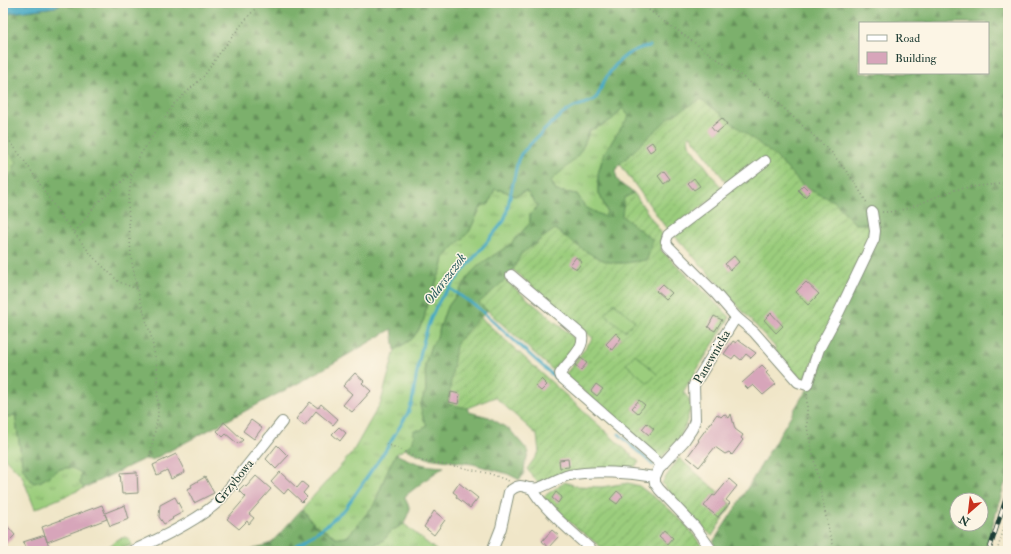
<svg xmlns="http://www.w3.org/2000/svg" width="1011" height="554" font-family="'IM FELL Double Pica',serif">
  <defs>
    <pattern id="grass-tufts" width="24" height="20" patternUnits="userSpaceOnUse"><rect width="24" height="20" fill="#9bcd7d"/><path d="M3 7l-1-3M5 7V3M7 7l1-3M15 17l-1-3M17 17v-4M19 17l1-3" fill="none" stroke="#7ea867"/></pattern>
    <pattern id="forest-firs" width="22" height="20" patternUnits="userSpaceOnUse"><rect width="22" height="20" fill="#7cb06c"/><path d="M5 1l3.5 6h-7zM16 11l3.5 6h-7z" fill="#65905a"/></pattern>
    <pattern id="wetland-marsh" width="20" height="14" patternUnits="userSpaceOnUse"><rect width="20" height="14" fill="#9bcd7d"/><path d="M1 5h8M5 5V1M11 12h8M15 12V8" fill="none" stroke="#7ea867"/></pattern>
    <pattern id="garden-furrows" width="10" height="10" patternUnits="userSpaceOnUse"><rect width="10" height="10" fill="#9bcd7d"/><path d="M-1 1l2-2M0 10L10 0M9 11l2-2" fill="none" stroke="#7ea867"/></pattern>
  </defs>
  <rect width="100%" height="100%" fill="#fcf5e5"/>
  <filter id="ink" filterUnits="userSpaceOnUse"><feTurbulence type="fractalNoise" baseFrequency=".025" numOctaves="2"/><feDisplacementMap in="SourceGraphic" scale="8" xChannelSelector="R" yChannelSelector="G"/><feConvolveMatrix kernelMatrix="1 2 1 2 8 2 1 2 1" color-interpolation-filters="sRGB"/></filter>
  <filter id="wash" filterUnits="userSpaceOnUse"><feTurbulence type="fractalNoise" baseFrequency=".012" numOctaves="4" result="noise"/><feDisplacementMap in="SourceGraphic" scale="16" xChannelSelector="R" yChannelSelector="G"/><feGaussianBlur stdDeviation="0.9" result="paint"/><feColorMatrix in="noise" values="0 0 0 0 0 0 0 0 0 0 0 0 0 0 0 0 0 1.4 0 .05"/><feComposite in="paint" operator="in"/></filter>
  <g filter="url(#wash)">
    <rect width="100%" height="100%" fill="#f0e6c8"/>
    <g fill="url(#grass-tufts)" stroke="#5d8558">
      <path d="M622,108L630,116L604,153L598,174V191L607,211L605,217L585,207L577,194L556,191L551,181L584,145L590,130L603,125Z"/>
      <path d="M494,189L504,191L515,196L526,191L538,206L530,214V223L511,244L479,265L472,272L455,297L446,309L436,340L431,345L425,365L426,390L420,406L427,425L421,430L413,442L405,449L396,454L389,467L374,505L347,537L338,538L315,525L302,509L352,453L381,402L395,350L412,339L418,331L424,319L427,304L442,268L444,258L450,251L469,232L482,205L489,204Z"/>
      <path d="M15,414L23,469L40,482C53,472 66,461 82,473L80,483L84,488L35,509L22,476L3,456V417H10Z"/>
      <path d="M404,524L437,551H365L373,545L384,540L391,531Z"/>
      <path d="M125,537L129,539L132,545L117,551H97L111,545L116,540Z"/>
    </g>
    <g fill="url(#forest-firs)" stroke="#4e7650" fill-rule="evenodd">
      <path d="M62,3H1008V477L1004,486L985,551H716L713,542L736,507L802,397L810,386L823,351L878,223L855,224L834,201L805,188L775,156L670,117L617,167C613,182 623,185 634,193L624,198L622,216L653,240L647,260C637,261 626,264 616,263C598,263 569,240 555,229L521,254L513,270L505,280L479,303L487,311L459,340L448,404L467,408L469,412L489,417L510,430L529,452L525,463L524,473L520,480L508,474L473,464L427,458L405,449L413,442L414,430H421L427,425L424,420L420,406L426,390L425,365L431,345L436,340L446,309L455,297L472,272L479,265L511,244L530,223V214L538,206L526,191L515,196L504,191L495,189L489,204L482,205L469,232L450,251L444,258L442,268L427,304L424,319L418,331L412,339L395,350L392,329L306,379L152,460L144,459L84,488L80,483L81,473C60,457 51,482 33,483L23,469L15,414L10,417H3V190L16,162L3,146V14L55,7ZM860,23H988V73H860ZM622,108L629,116L604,153L598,174V191L607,211L605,217L585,207L577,194L556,191L551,181C558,173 568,167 575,159C582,151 586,140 590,130C604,125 614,121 622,108ZM957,500H981V524H957Z"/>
      <path d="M396,454C414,463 424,466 444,467L432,475L405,496V498L410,509L404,524L391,531L384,540L373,545L365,551H248L271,543L302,509L315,525L338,538L347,537L374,505L389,467Z"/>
    </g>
    <path fill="url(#wetland-marsh)" stroke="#5d8558" d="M3,146L17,162L3,190Z"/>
    <g fill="url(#garden-furrows)" stroke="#5d8558">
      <path d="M701,99L775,156L805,188L834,201L855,224H871L872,234L805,379L802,380L776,353L775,347L674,235L729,186L691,136H688L689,144L723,190L669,232L620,164L670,117Z"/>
      <path d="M634,193L662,234L661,250L730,317L683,392L689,399L691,407L685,426L681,436L660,459L565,375L593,338L513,270L521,254L555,229C569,240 598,263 616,263C626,264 637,261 647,260L653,240L622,216L624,198Z"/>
      <path d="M505,280L579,342L556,373L479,303Z"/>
      <path d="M480,317L639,462L636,466L632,469L605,471L538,483L527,469L539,452L537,435L495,397L467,408L448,404L456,346L459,340Z"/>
      <path d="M679,458L732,504L712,536L681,506L662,483Z"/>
      <path d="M565,482L576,486L602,487L628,483L639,486L666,506L686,525L706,551H606L573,525L543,497Z"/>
    </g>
    <g fill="#9bcd7d" stroke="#5d8558">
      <path d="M614,303L635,321L625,331L605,314Z"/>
      <path d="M635,354L657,374L648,383L626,364Z"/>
    </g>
    <path fill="#45a9c4" stroke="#32737c" d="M3,3H62L55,7L3,14Z"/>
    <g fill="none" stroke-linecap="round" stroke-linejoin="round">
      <g stroke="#45a9c4" stroke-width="3">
        <path d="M449,288L476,306L558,380"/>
        <path d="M619,434L653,465"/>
        <path d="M288,551L327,525L345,509L385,451L408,413L412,402C418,367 422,329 441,298L504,221L506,215L518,160L521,154C534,140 556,117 572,108C578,105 586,104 592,101C599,97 600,90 603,83C614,64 627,49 650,46"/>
      </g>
    </g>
    <g id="blocks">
      <g fill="#d7a5ba">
        <path d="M722,118L727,124L716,133L711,127Z"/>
        <path d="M652,142L656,148L650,152L646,146Z"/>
        <path d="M664,171L670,179L664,184L658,176Z"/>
        <path d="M694,178L700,186L694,190L688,183Z"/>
        <path d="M803,185L810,192L805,197L798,190Z"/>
        <path d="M734,256L739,262L730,270L725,264Z"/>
        <path d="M576,257L582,262L577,269L570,265Z"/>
        <path d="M806,282L819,294L808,305L796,292Z"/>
        <path d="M662,285L671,293L665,299L656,291Z"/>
        <path d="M771,313L783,326L776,333L764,320Z"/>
        <path d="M714,316L722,320L715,331L708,327Z"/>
        <path d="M616,333L621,338L612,350L606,344Z"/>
        <path d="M738,340L756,353L751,358L746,354L741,360L735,355L732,359L724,354L733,341L736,343Z"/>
        <path d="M581,358L587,363L581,370L575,365Z"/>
        <path d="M762,365L768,371L766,373L776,384L763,395L753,385L748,389L742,383Z"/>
        <path d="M355,373L364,381L362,383L371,391L352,412L343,405L352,394L343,386Z"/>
        <path d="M541,379L547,385L541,391L535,386Z"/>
        <path d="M596,384L603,389L597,396L591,391Z"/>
        <path d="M451,392L460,394L458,404L449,402Z"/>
        <path d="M639,400L645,405L638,413L632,408Z"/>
        <path d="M310,402L318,408L321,404L338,419L333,425L316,411L304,426L296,419Z"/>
        <path d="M717,414L721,417L724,414L729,418L731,414L735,429L743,435L741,438L743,440L732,455L729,452L725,454L715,447L699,467L687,457L699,441L698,440Z"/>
        <path d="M251,420L262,428L254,439L243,431Z"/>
        <path d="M224,422L243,440L238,444L226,434L223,437L217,431Z"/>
        <path d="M647,423L654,429L649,435L642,429Z"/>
        <path d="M339,427L346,433L340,441L332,434Z"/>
        <path d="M277,445L288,456L276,469L266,459Z"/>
        <path d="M176,454L185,472L171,479L167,470L157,475L153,465Z"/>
        <path d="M568,459L569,467L560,468L559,460Z"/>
        <path d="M137,472L138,493L122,494L120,473Z"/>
        <path d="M280,472L297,488L302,482L308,487L303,493L307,497L302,502L288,489L284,494L271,482Z"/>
        <path d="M256,476L271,489L249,514L254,518L249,524L247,521L239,529L227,519L246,497L239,490L244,485L246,487Z"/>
        <path d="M205,477L214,493L194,503L187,489L192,487L191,485Z"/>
        <path d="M729,479L737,486L726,500L730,503L718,517L704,506L713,495L715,496Z"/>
        <path d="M459,483L478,498L470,508L456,497L457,495L453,492Z"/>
        <path d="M617,491L623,496L617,504L610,499Z"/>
        <path d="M556,492L562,497L558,503L552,498Z"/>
        <path d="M175,497L183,512L172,518L173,519L164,524L159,517L160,505Z"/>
        <path d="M102,505L105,513L125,505L129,519L110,526L105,514L107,519L47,542L42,527Z"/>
        <path d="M434,511L445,520L434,535L424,527Z"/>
        <path d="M3,521L15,535L3,547Z"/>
        <path d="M552,530L559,536L548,548L542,541Z"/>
        <path d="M664,530L673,538L668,544L659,536Z"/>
        <path d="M45,535L50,549L45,551H26L23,542Z"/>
      </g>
    </g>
  </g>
  <g filter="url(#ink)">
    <use href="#blocks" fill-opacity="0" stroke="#88927e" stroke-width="1"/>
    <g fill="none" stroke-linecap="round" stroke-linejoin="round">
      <defs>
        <g id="minor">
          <path d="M511,275L582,335C585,348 569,361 562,371L560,374L561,377L662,465"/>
          <path d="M736,317L716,294L668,246L666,241L668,235L765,161"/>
          <path d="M532,488C542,508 576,535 593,551"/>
          <path d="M132,551C159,539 197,521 219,501L282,422"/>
          <path d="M492,551L501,528L509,492C523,479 526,492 538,488C548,485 558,478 569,475C594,470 630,473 655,477"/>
          <path d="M712,551L695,527L659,489L655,483V477L659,468L684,441L692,429L695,420L694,385L736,317L754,332L798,382L807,385L819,349L839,312L874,239L875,231L872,212"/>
        </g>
      </defs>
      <use href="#minor" stroke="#88927e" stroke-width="12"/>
      <g stroke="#88927e" stroke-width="1.5" stroke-dasharray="1 3" stroke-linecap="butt">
        <path d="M639,3L776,101L832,153L854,181L867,203"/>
        <path d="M3,132L28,166L60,215L94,258L119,282L137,289"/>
        <path d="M882,212C910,213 933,195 959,189C974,186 992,185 1008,183"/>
        <path d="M75,232L97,203L132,173"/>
        <path d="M807,394V427L829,531L835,551"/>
        <path d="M386,444L400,449L423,461L460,467L491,474L509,481"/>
        <path d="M150,456L158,415L157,367L151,336L137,289L131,257L128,203L132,173L140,155L174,104L204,76L219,54L242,24L260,3"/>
        <path d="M997,551L1008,515"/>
      </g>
      <use href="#minor" stroke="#fff" stroke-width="10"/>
      <defs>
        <path id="rail" d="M989,551L1008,492"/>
      </defs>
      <use href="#rail" stroke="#1f3d34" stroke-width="4.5"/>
      <use href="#rail" stroke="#fcf5e5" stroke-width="3" stroke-dasharray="9" stroke-linecap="butt"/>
    </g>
  </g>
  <g text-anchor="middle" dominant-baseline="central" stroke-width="3" stroke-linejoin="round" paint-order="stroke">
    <g font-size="13" fill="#1f3d34" stroke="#fcf5e5">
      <text transform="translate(712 357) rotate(-60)">Panewnicka</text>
      <text transform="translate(234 482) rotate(-51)">Grzybowa</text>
    </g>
    <g font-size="14" font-style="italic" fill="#2a5d5f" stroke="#fcf5e5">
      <text transform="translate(445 279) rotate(-53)">Odarszczok</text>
    </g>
  </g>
  <rect width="1011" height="554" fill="none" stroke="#fcf5e5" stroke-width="16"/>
  <rect x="859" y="22" width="130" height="52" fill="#fcf5e5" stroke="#a4ab9e"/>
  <rect x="867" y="35" width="20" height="6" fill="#ffffff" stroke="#a4ab9e"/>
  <text x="895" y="42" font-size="12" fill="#1f3d34">Road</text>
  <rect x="867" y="52" width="20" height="12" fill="#d7a5ba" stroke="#a4ab9e"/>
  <text x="895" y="62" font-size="12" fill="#1f3d34">Building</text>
  <g transform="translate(969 512) rotate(208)"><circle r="19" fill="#fcf5e5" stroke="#a4ab9e"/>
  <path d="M0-3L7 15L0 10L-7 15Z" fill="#c8321e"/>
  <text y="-6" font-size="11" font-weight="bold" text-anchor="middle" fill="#1f3d34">N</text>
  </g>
</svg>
